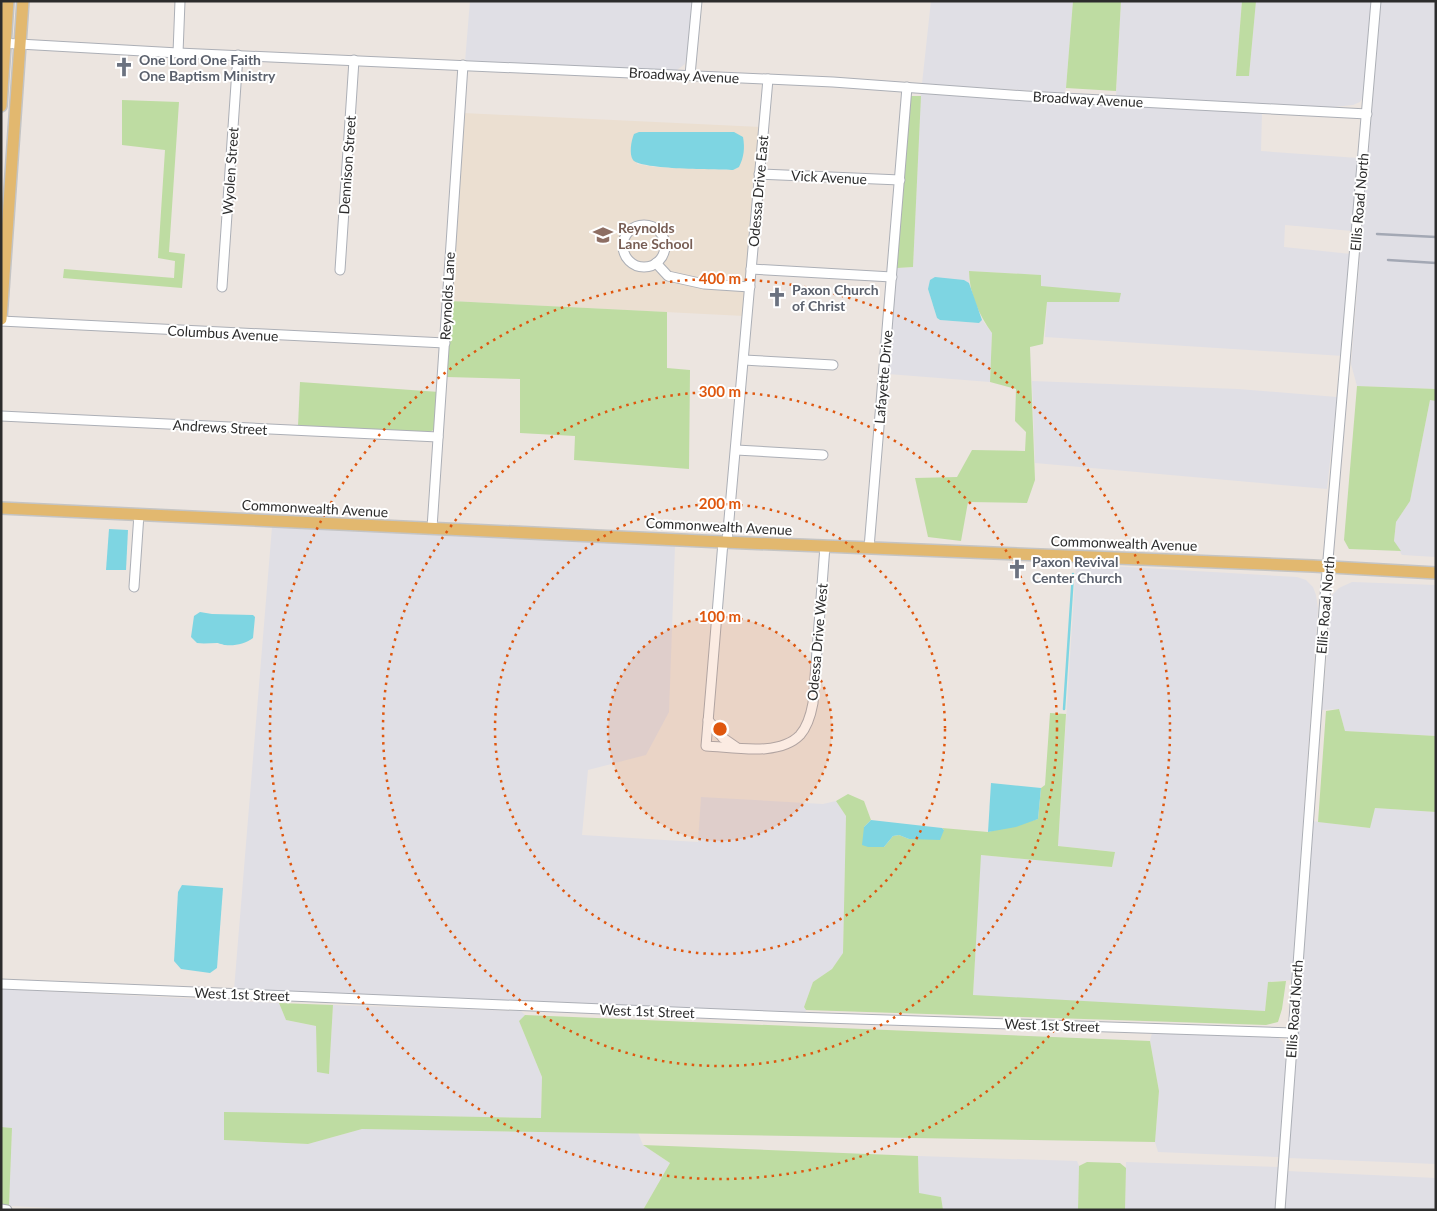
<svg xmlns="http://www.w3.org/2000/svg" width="1437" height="1211" font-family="Lato,sans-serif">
  <rect width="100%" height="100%" fill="#ece5e0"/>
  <g fill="#e0dfe5">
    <path d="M470,1H693L688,50L685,64L677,70L670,71L465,62Z"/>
    <path d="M931,1H1073L1066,88L1064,93L922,84Z"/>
    <path d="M1121,1H1242L1236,75L1249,76L1256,1H1372L1365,94L1360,102L1353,105L1323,108L1116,96Z"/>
    <path d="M1381,1H1436V389L1357,386L1351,364Z"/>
    <path d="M921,91L1262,113L1261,151L1358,158L1352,231L1285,225L1284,247L1351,254L1343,356L1045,337L1047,302H1118L1040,286V275L969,271V283L964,280L928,289L937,319L940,320L979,323L982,320L992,333L990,382L888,374L897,268L913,267Z"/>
    <path d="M1032,381L1238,389L1337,397L1327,489L1035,463Z"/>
    <path d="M1430,400L1436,401V557L1402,555L1394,541L1396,522L1410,501Z"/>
    <path d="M272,527L675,546L669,712L646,755L588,770L582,835L698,842L701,797L823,804L836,801L846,816L843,953L832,969L813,982L804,1007L806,1010L805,1013L234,990Z"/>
    <path d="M1076,564L1297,577L1306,580L1313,587L1316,595L1318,609L1292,980L1268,982L1265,1011L973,996L980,855L1112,867L1115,852L1058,846Z"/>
    <path d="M1352,582L1436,585V736L1345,731L1339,709L1322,710L1332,595L1339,588Z"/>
    <path d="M1375,808L1436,812V1164L1288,1158L1312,821L1369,828Z"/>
    <path d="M1,989L279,1003L286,1020L316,1026L317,1071L329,1074L333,1005L521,1011L525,1015L519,1021L542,1077L541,1118L224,1113V1140L308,1144L362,1129L638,1133L643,1145L670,1163L643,1210H97L9,1206L12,1128L1,1127Z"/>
    <path d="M1152,1033L1277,1037L1282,1041L1285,1046L1287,1058L1279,1157L1158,1152L1155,1142L1159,1091L1150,1041Z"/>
    <path d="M918,1156L1077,1161L1079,1166L1078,1210H943L941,1197L919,1194Z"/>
    <path d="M1126,1162L1279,1167L1276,1210H1125Z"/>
    <path d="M1287,1171L1436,1178V1210H1284Z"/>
  </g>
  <path fill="#ebdfd1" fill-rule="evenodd" d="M463,113L761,127L744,316L451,301ZM639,132H734L733,170L655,167L637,164Z"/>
  <g fill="#bedca2">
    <path d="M1073,1H1121L1116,91L1066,88Z"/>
    <path d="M1242,1H1256L1249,76H1236Z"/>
    <path d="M910,96H921L913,267L897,268L908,100Z"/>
    <path d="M122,100L179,102L169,252L185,254L182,288L63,278L64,269L174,278L175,261L158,258L165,150L122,145Z"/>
    <path d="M969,271L1041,275V286L1121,293L1119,302H1047L1043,344L1030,347L1035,480L1027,503L968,502L961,541L928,537L915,478L957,477L972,450L1025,451L1026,432L1015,421L1016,389L990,382L992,333C979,315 969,293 969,271Z"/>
    <path d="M451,301L667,312V368L690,370L689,469L574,460L575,436L520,433V379L447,377Z"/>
    <path d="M300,382L439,392L436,429L427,433L298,426Z"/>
    <path d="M1357,386L1436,389V401L1430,400L1410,501L1396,522L1394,541L1401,551L1349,549L1344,540Z"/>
    <path d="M1339,709L1345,731L1436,736V812L1375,808L1370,828L1318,822L1326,711Z"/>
    <path d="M1050,713L1066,714L1058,846L1115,852L1112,867L981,855L973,995L1265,1011L1268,982L1286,981L1282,1009L1278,1022L1266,1025L806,1010L804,1007L813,982L832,969L843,953L846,816L836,801L848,794L864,801L871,820L864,827L884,847L893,836L899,835L909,839L944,830L942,828L988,832L1038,819L1041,788L1045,785Z"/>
    <path d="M279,1003L333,1005L329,1074L317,1072L316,1026L286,1020Z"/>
    <path d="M525,1015L1150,1041L1159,1091L1155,1142L362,1129L308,1144L224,1140V1112L541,1118L542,1077L519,1021Z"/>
    <path d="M1,1127L12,1128L9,1206H1Z"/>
    <path d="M643,1145L918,1156L919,1193L941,1197L943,1210H643L670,1163Z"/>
    <path d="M1087,1162L1120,1163L1126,1168L1125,1210H1078L1079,1166Z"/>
  </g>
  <g fill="#7ed5e2">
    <path d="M639,132H734L743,137C745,148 744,157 739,167L733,170C718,169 641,170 633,160C629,154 631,141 634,134Z"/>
    <path d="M935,277L964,280L969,283L982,320L979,323L940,320L937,318L928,289L930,280Z"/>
    <path d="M109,529L128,530L126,570H106Z"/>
    <path d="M200,612L212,614L253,615L255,617L253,638C245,644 235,646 225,645C224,645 218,643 217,643C210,643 204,644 197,643L191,637L194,616Z"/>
    <path d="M991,783L1041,788L1038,819L1016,827L988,832Z"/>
    <path d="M871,820L942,828L944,830L940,840L909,839L899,835L893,836L884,847H868L862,845L864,827Z"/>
    <path d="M182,885L223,888L217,968L210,973L181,969L174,961L178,892Z"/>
  </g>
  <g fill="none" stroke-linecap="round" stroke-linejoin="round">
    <path stroke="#7ed5e2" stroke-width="2.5" d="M1064,709L1073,574"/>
    <defs>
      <g id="minor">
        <path d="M1,43L178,53L833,82L1026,96L1367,114"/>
        <path d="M178,53L180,1"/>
        <path d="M690,75L697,1"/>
        <path d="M759,174L900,180"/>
        <circle cx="644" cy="246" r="21"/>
        <path d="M656,263L668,276L704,284L750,287"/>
        <path d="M751,269L892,277"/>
        <path d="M340,270L354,60"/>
        <path d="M222,287L238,55"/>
        <path d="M1,321L445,343"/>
        <path d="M744,360L833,365"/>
        <path d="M1,416L438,437"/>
        <path d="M736,450L823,455"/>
        <path d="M432,528L463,65"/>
        <path d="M723,542L706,746C733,747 779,757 800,735C808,726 811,714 813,703L825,546"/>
        <path d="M727,542L768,79"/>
        <path d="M869,548L907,87"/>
        <path d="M134,587L139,514"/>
        <path d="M708,720L723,738L736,747"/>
        <path d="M1,984L794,1017L1293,1033"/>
        <path d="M1,1209L7,1210"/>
        <path d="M1280,1210L1326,583L1376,1"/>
      </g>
      <g id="major">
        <path d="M1,106L8,1"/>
        <path d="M1,319L23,1"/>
        <path d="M1,508L723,542L1313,566L1436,573"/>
      </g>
    </defs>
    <use href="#minor" stroke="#acafb6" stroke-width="11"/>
    <use href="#major" stroke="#c4c4c4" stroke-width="14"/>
    <use href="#minor" stroke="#fff" stroke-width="9"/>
    <use href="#major" stroke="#e2b86f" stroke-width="11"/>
    <g stroke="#a3a8b4" stroke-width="2.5">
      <path d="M1377,234L1436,237"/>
      <path d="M1388,260L1436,263"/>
    </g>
  </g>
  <circle cx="720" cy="729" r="112" fill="#df570e" fill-opacity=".12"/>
  <g fill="none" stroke="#df570e" stroke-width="2.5" stroke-dasharray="2.5 5">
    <circle cx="720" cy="729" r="112"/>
    <circle cx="720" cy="729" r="225"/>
    <circle cx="720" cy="729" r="337"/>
    <circle cx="720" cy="729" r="450"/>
  </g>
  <defs>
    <symbol id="church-bare" viewBox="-9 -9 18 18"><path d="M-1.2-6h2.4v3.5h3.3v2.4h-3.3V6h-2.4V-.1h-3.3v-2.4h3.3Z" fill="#6b7280" stroke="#fff" stroke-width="2.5" paint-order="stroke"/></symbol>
    <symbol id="school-bare" viewBox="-9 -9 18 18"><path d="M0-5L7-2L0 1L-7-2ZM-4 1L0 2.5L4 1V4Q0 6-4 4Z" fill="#8d6e63" stroke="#fff" stroke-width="2.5" paint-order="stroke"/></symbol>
  </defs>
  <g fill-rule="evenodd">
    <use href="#church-bare" x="110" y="53" width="28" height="28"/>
    <use href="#school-bare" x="589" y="221" width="28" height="28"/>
    <use href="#church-bare" x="763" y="283" width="28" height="28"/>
    <use href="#church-bare" x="1003" y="555" width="28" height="28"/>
  </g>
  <g text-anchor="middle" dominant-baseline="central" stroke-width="4" stroke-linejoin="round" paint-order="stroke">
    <g font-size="14" font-weight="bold" fill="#5b616d" stroke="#fff" text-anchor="start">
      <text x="139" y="59">One Lord One Faith<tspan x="139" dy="16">One Baptism Ministry</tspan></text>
      <text x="792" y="289">Paxon Church<tspan x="792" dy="16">of Christ</tspan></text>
      <text x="1032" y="561">Paxon Revival<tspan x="1032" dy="16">Center Church</tspan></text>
    </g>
    <g font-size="14" fill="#2c2c2c" stroke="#fff">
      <text transform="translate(684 75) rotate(3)">Broadway Avenue</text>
      <text transform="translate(1088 99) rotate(3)">Broadway Avenue</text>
      <text transform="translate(347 165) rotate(-86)">Dennison Street</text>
      <text transform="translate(230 171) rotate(-86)">Wyolen Street</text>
      <text transform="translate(829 177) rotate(3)">Vick Avenue</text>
      <text transform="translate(758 191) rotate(-85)">Odessa Drive East</text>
      <text transform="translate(1359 202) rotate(-85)">Ellis Road North</text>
      <text transform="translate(447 296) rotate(-87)">Reynolds Lane</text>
      <text transform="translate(223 333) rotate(3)">Columbus Avenue</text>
      <text transform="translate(883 377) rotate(-85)">Lafayette Drive</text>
      <text transform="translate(220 427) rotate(3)">Andrews Street</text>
      <text transform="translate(315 508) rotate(3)">Commonwealth Avenue</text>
      <text transform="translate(719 526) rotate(3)">Commonwealth Avenue</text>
      <text transform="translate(1124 543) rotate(2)">Commonwealth Avenue</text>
      <text transform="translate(1325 605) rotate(-85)">Ellis Road North</text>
      <text transform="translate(817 642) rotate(-85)">Odessa Drive West</text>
      <text transform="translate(242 994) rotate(2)">West 1st Street</text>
      <text transform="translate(1294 1009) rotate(-86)">Ellis Road North</text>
      <text transform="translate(647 1011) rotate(2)">West 1st Street</text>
      <text transform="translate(1052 1025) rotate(2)">West 1st Street</text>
    </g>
    <g font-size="14" font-weight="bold" fill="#785e54" stroke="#fff" text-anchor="start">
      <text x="618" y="227">Reynolds<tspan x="618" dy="16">Lane School</tspan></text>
    </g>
  </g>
  <circle cx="720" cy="729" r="8" fill="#df570e" stroke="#fff" stroke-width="2.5"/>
  <g font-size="15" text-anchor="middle" font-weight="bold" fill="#df570e" stroke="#fff" stroke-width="4" stroke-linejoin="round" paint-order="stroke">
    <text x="720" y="284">400 m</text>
    <text x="720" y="397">300 m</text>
    <text x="720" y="509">200 m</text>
    <text x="720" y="622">100 m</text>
  </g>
  <rect width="1437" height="1211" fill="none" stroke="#2c2c2c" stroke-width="5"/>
</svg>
